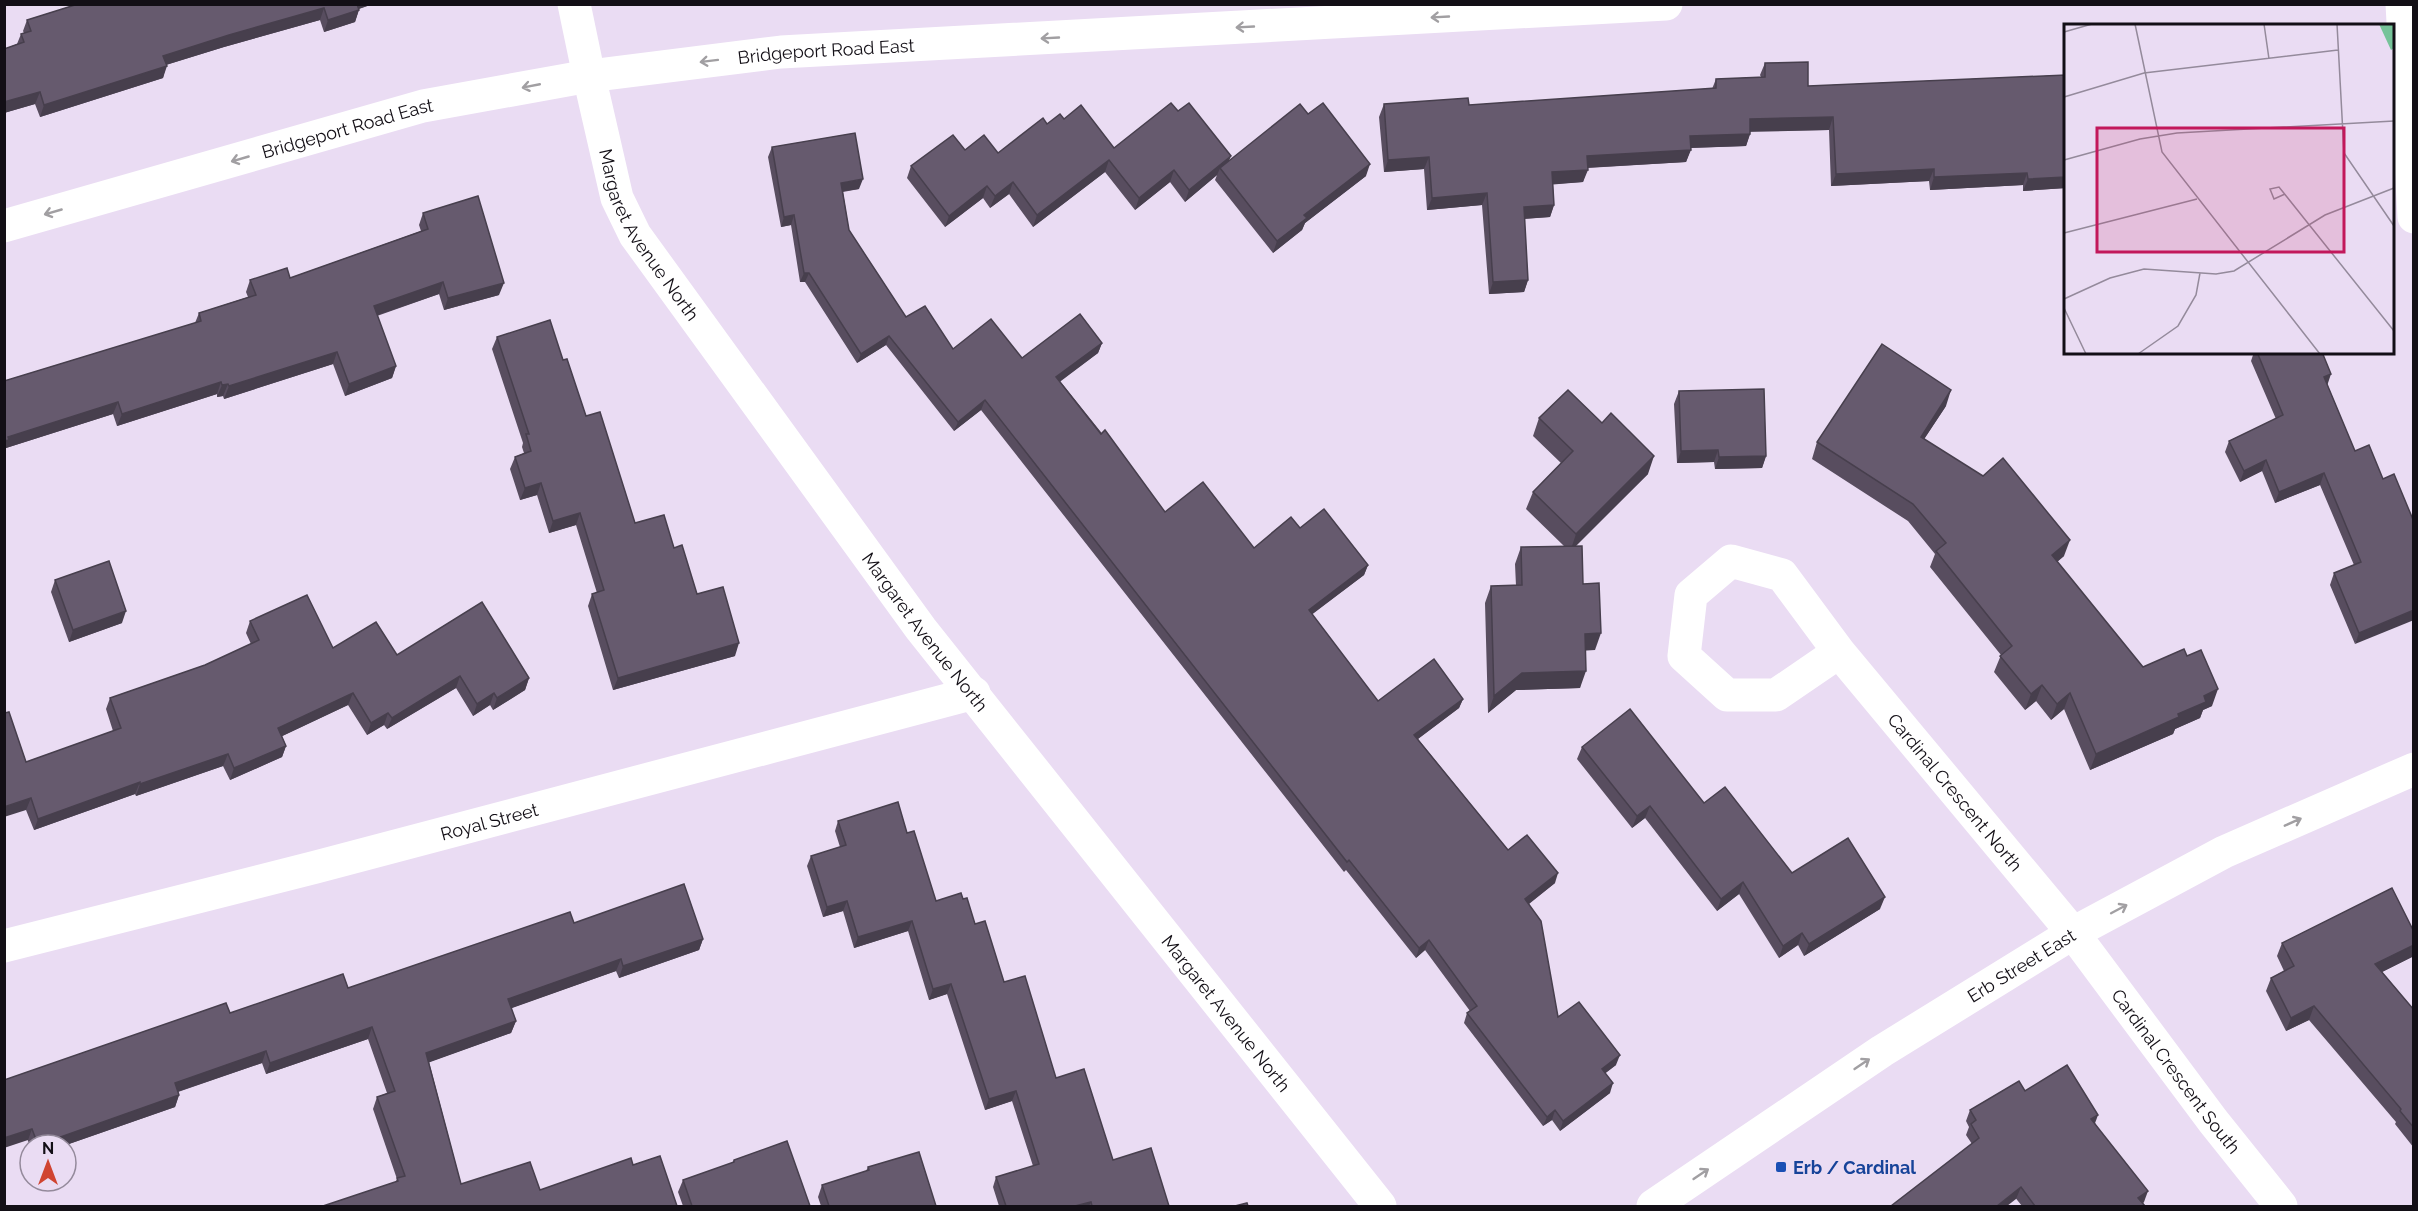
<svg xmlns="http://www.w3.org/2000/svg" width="2418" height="1211" font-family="Raleway,sans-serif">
  <rect width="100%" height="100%" fill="#eadcf3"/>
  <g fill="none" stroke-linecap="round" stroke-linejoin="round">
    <g stroke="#fff" stroke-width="33">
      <path d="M574,4L589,76"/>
      <path d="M2402,4L2414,217"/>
      <path id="s1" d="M1839,652L1776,695H1727L1684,656L1691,595L1731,561L1782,575L1839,652L2073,933L2213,1121L2281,1206"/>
      <path id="s2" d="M4,946L316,867L974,693"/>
    </g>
    <g stroke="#fff" stroke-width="33">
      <path id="s3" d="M589,76L617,198L635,235L921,629L1380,1206"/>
      <path id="s4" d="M4,226L423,106L589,76L781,52L1666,4"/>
      <path id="s5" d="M1653,1206L1882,1051L2073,933L2224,852L2414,769"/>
    </g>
  </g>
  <g fill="#584d5f">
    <path d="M78,4H373L359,9L355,22L324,32L320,20L224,47L166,65L163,78L40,117L35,104L4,113V49L17,44L21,34L24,33L23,31L27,20Z"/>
    <path d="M1765,63L1808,86L2066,75V188L2023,191V185L1930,190L1929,181L1831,186L1829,130L1750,131V134L1746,146L1691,148L1686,162L1587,168L1583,182L1553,184L1554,205L1550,217L1524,219L1528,280L1524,292L1489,294L1482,205L1427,210L1424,169L1384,172L1379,117L1384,104L1469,105L1712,89L1716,79L1761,77L1760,75Z"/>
    <path d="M1178,111L1229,161L1308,114L1366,176L1305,223L1302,230L1273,253L1215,180L1217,175L1185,202L1170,182L1135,210L1105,172L1033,227L1009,194L990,208L983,198L945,227L907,178L911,166L965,150L998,153L1047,124L1064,119L1114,148Z"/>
    <path d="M772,147L859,189L843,192L849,230L906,317L953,349L1022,358L1102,343L1098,353L1060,381L1165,512L1254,548L1300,528L1368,565L1364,575L1312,614L1378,701L1463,699L1459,708L1418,739L1508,850L1555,883L1529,904L1558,1017L1616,1065L1605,1073L1610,1093L1560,1131L1552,1120L1543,1126L1464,1023L1467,1013L1470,1011L1425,950L1416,958L1346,870L1344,872L981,410L954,431L886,345L857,363L805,282H800L791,225L781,227L768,157Z"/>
    <path d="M423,213L499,295L444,310L439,294L377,316L396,366L392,378L345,396L333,364L224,399L223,396L217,397V394L117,426L113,414L6,448L4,451V381L195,323L199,313L248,297L246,292L250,280L290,278L421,231L419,225Z"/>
    <path d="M497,337L563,360L586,416L635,523L674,548L697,594L735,656L613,690L588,606L592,594L597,593L576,525L549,533L537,495L520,500L510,469L515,457L524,453L522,447L523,443L492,349Z"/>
    <path d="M2254,352H2322L2327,384L2355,451L2383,479L2414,522L2355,644L2330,585L2334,573L2354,565L2320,485L2275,503L2262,471L2240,482L2225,452L2229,441L2276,419L2251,361Z"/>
    <path d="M1679,391L1766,456L1762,468L1715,469L1714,462L1677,463L1674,404Z"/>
    <path d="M1946,406L1924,439L2064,556L2057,562L2143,667L2187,656L2212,706L2203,710L2200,718L2175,729L2173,734L2090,770L2064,709L2051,720L2036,701L2025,710L1994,672L2001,655L1930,567L1935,554L1908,521L1812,459L1817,442Z"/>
    <path d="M1539,418L1648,474L1575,546L1595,650H1585L1580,688L1516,690L1488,713L1485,603L1491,586H1516L1515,564L1521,547L1564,546L1526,509L1533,492L1561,463L1533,436Z"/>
    <path d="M55,580L122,623L69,642L51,592Z"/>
    <path d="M250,621L333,648L397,655L529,678L525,690L493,710L490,705L473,716L456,688L387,729L384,725L367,735L348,705L282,736L286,746L282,757L230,780L223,766L136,796L135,794L34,830L26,810V762L113,731L106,709L110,698L205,665L251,644L246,633Z"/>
    <path d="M1582,747L1704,803L1792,873L1880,909L1804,956L1798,945L1779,958L1739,894L1717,911L1645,818L1632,828L1577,759Z"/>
    <path d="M838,821L907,833L936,901L975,924L1004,982L1056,1078L1113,1160L1169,1206H999L993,1187L996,1177L1033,1166L1012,1101L985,1110L947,994L929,1000L908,931L854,948L843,911L823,917L807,866L811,856L840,847L835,831Z"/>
    <path d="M574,923L703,939L699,950L619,978L616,971L511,1008L516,1021L511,1033L429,1062L461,1184L540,1190L633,1165L677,1206L396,1181L397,1179L373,1109L377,1097L387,1093L368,1039L266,1074L262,1063L178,1092L179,1095L175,1107L66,1145H30V1146L4,1080L230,1013L348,988Z"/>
    <path d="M2414,932V956L2382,972L2414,1010V1148L2395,1124L2396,1122L2309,1020L2286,1031L2266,991L2271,978L2284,971L2277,956L2282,943Z"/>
    <path d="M2025,1091L2095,1123L2144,1202L2143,1203L2145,1206H2022L1972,1144L1966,1135L1969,1127L1966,1121L1970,1110Z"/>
    <path d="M734,1160L810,1206H683L678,1192L683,1180L732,1163Z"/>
    <path d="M868,1167L936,1206H821L818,1197L822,1185L866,1171Z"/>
  </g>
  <g fill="#473f4d">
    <path d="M354,4H373L352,11Z"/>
    <path d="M324,8L320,20L224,47L159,67L163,56L229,35Z"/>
    <path d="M359,10L355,22L324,32L328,20Z"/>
    <path d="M167,66L163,78L40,117L44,105Z"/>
    <path d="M40,92L35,104L4,113V102Z"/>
    <path d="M1833,117L1829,130L1745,132L1750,119Z"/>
    <path d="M1750,134L1746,146L1686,148L1690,136Z"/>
    <path d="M1691,150L1686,162L1582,168L1587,156Z"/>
    <path d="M1231,156L1226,168H1220L1217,175L1185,202L1189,190Z"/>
    <path d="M1429,157L1424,169L1384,172L1388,160Z"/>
    <path d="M1109,160L1105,172L1033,227L1037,215Z"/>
    <path d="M1370,164L1366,176L1305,223L1302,230L1273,253L1277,241L1304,215Z"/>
    <path d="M1934,169L1929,181L1831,186L1836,174Z"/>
    <path d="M1174,170L1170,182L1135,210L1139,198Z"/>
    <path d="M1588,170L1583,182L1547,185L1552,172Z"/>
    <path d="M2027,173L2023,185L1930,190L1934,177Z"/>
    <path d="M2066,177V188L2023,191L2028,179Z"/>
    <path d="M863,179L859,189L838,192L841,183Z"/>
    <path d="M1013,182L1009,194L990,208L995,196Z"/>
    <path d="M987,186L983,198L945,227L949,216Z"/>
    <path d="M1487,193L1482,205L1427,210L1432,198Z"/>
    <path d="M1554,205L1550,217L1519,219L1524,207Z"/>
    <path d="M794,215L791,225L781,227L784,217Z"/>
    <path d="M804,273H809L805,282H800Z"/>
    <path d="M1528,280L1524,292L1489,294L1493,282Z"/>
    <path d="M443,282L439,294L369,318L374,306Z"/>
    <path d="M504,283L499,295L444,310L448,298Z"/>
    <path d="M889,336L886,345L857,363L861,354Z"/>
    <path d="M1102,343L1098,353L1053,387L1056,377Z"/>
    <path d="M337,352L333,364L224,399L229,386Z"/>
    <path d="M396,366L392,378L345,396L349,384Z"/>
    <path d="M2331,374L2327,386L2324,377Z"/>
    <path d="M221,382L217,394L117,426L122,414Z"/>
    <path d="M228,384L223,396L217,397L222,385Z"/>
    <path d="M1951,390L1946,406L1915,453L1921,437Z"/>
    <path d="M985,400L981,410L954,431L958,422Z"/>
    <path d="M118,402L113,414L6,448L4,451V441L8,437Z"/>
    <path d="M1718,450L1714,462L1677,463L1681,451Z"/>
    <path d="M1654,456L1648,474L1570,552L1576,534Z"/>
    <path d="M1766,456L1762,468L1715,469L1719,457Z"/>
    <path d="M2266,460L2262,471L2240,482L2244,471Z"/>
    <path d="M2324,473L2320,485L2275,503L2279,492Z"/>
    <path d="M541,483L537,495L520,500L525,488Z"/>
    <path d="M580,513L576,525L549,533L553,521Z"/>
    <path d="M2070,540L2064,556L2046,571L2052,555Z"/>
    <path d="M1368,565L1364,575L1306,619L1309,610Z"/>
    <path d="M2414,610V620L2355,644L2359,633Z"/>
    <path d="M126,611L122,623L69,642L73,630Z"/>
    <path d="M1601,633L1595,650L1579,651L1585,634Z"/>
    <path d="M739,643L735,656L613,690L618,678Z"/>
    <path d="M1586,671L1580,688L1516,690L1488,713L1494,696L1522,673Z"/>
    <path d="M460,676L456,688L387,729L392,718Z"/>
    <path d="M529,678L525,690L493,710L497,698Z"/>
    <path d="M2042,685L2036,701L2025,710L2031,694Z"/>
    <path d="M2218,689L2212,706L2203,710L2200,718L2175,729L2173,734L2090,770L2096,754L2178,714L2204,696Z"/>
    <path d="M353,693L348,705L274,740L278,728Z"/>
    <path d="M494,693L490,705L473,716L477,704Z"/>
    <path d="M2070,693L2064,709L2051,720L2057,704Z"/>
    <path d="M1463,699L1459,708L1411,744L1414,735Z"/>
    <path d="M388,713L384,725L367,735L371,723Z"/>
    <path d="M286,746L282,757L230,780L234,768Z"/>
    <path d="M228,754L223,766L136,796L140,784Z"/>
    <path d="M140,782L135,794L34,830L38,819Z"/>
    <path d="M31,798L26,810L4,817V807Z"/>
    <path d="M1650,806L1645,818L1632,828L1637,816Z"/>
    <path d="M1558,873L1555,883L1522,909L1525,899Z"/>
    <path d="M1743,882L1739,894L1717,911L1721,899Z"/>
    <path d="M1885,897L1880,909L1804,956L1809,944Z"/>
    <path d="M847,901L843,911L823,917L827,907Z"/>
    <path d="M912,921L908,931L854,948L858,937Z"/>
    <path d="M1802,933L1798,945L1779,958L1783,946Z"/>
    <path d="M703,939L699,950L619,978L623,966Z"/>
    <path d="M1429,940L1425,950L1416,958L1419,948Z"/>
    <path d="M2414,945V956L2370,978L2375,964Z"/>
    <path d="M621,959L616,971L504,1011L508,999Z"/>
    <path d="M951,984L947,994L929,1000L933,989Z"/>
    <path d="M2314,1006L2309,1020L2286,1031L2291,1018Z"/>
    <path d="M516,1021L511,1033L422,1065L426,1053Z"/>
    <path d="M372,1027L368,1039L266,1074L270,1063Z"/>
    <path d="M266,1051L262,1063L171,1094L175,1083Z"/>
    <path d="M1620,1055L1616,1065L1598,1079L1602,1069Z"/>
    <path d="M1613,1083L1610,1093L1560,1131L1563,1121Z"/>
    <path d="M1016,1091L1012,1101L985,1110L989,1099Z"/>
    <path d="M179,1095L175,1107L66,1145H38Z"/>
    <path d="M1555,1110L1552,1120L1543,1126L1547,1117Z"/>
    <path d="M2098,1115L2094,1126L2091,1119Z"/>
    <path d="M32,1129L28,1140L4,1148V1138Z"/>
    <path d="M2021,1187L2016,1199L2007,1206H1997Z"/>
    <path d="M2148,1191L2144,1202L2138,1206V1198Z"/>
    <path d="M1091,1202L1089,1206H1075Z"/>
  </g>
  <g fill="#665a6e" stroke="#473f4d" stroke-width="1.5">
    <path d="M78,4H357L359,10L328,20L324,8L229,35L163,56L167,66L44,105L40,92L4,102V49L24,42L21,34L31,31L27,20Z"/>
    <path d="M1808,62V86L2066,75V177L2028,179L2027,173L1934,177V169L1836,174L1833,117L1750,119V134L1690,136L1691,150L1587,156L1588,170L1552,172L1554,205L1524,207L1528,280L1493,282L1487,193L1432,198L1429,157L1388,160L1384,104L1468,98L1469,105L1716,88V79L1765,77V63Z"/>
    <path d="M1171,103L1178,111L1189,103L1231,156L1189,190L1174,170L1139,198L1109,160L1037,215L1013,182L995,196L987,186L949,216L911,166L953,135L965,150L984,135L998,153L1043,118L1047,124L1060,114L1064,119L1081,105L1114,148Z"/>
    <path d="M1323,103L1370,164L1304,215L1307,218L1277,241L1220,168L1300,104L1308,114Z"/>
    <path d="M855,133L863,179L841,183L849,230L906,317L925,306L953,349L991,319L1022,358L1080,314L1102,343L1056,377L1101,434L1105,430L1165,512L1203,482L1254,548L1291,517L1300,528L1324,509L1368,565L1309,610L1378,701L1434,659L1463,699L1414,735L1508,850L1527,835L1558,873L1525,899L1541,921L1558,1017L1579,1002L1620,1055L1602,1069L1613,1083L1563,1121L1555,1110L1547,1117L1467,1013L1477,1006L1429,940L1419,948L1349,860L1347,862L985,400L958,422L889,336L861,354L809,273H804L794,215L784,217L772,147Z"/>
    <path d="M478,196L504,283L448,298L443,282L374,306L396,366L349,384L337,352L229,386L228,384L222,385L221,382L122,414L118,402L8,437L9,440L4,441V381L201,321L199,313L256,295L250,280L287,268L290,278L428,229L423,213Z"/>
    <path d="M550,320L563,360L567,359L586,416L600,412L635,523L664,515L674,548L682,545L697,594L723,587L739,643L618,678L592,594L604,590L580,513L553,521L541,483L525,488L515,457L531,451L526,434H529L497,337Z"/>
    <path d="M1882,344L1951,390L1921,437L1983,476L2003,458L2070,540L2052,555L2143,667L2184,649L2187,656L2201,650L2218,689L2204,696L2206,702L2178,714L2179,717L2096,754L2070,693L2057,704L2042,685L2031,694L2000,656L2012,646L1936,551L1946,543L1913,504L1817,442Z"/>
    <path d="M2257,352H2322L2331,374L2324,377L2355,451L2369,445L2383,479L2394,474L2414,522V610L2359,633L2334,573L2361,562L2324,473L2279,492L2266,460L2244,471L2229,441L2283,415Z"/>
    <path d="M1764,389L1766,456L1719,457L1718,450L1681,451L1679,391Z"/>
    <path d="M1568,390L1602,423L1611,413L1654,456L1576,534L1533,492L1573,451L1539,418Z"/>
    <path d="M1582,546L1583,584L1599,583L1601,633L1585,634L1586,671L1522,673L1494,696L1491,586L1522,585L1521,547Z"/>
    <path d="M109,561L126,611L73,630L55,580Z"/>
    <path d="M307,595L333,648L376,622L397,655L482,602L529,678L497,698L494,693L477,704L460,676L392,718L388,713L371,723L353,693L278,728L286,746L234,768L228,754L140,784V782L38,819L31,798L4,807V711L5,713L9,712L26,762L121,728L110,698L205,665L259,640L250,621Z"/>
    <path d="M1630,709L1704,803L1725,787L1792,873L1848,838L1885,897L1809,944L1802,933L1783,946L1743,882L1721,899L1650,806L1637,816L1582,747Z"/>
    <path d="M898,802L907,833L914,831L936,901L961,893L963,899L967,898L975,924L985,921L1004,982L1025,976L1056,1078L1084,1069L1113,1160L1151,1148L1169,1206H1092L1091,1202L1075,1206H1006L996,1177L1039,1164L1016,1091L989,1099L951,984L933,989L912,921L858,937L847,901L827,907L811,856L846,845L838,821Z"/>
    <path d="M684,884L703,939L623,966L621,959L508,999L516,1021L426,1053L461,1184L530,1162L540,1190L631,1158L633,1165L660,1156L677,1206H323L398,1181L397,1178L405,1176L377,1097L395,1091L372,1027L270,1063L266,1051L175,1083L179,1095L38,1145L32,1129L4,1138V1080L226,1003L230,1013L343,974L348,988L570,912L574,923Z"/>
    <path d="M2392,888L2414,932V945L2375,964L2414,1010V1128L2400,1111L2401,1109L2314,1006L2291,1018L2271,978L2294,966L2282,943Z"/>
    <path d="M2067,1065L2098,1115L2091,1119L2148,1191L2138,1198L2145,1206H2035L2021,1187L1997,1206H1891L1979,1138L1971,1124L1976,1120L1970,1110L2019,1081L2025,1091Z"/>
    <path d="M787,1141L810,1206H692L683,1180L734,1162V1160Z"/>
    <path d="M919,1152L936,1206H829L822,1185L869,1170L868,1167Z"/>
    <path d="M1247,1203L1248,1206H1235Z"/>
  </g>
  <defs><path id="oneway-shaft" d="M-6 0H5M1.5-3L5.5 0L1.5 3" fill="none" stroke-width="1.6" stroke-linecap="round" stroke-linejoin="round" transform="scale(1.5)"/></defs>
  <g stroke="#a19fa2">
    <use href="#oneway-shaft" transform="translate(1440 17) rotate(177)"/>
    <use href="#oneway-shaft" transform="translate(1245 27) rotate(177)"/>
    <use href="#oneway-shaft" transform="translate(1050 38) rotate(177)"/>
    <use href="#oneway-shaft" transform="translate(709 61) rotate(173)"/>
    <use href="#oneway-shaft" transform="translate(531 86) rotate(169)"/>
    <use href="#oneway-shaft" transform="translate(240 159) rotate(164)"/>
    <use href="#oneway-shaft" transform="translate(53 212) rotate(164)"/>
    <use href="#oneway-shaft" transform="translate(2293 822) rotate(-24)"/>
    <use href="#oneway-shaft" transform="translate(2119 909) rotate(-28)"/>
    <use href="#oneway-shaft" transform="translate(1862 1064) rotate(-34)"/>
    <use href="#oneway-shaft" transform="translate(1701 1174) rotate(-34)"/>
  </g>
  <rect fill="#1a4fb4" stroke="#eadcf3" stroke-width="2" x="1775" y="1161" width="12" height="12" rx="3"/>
  <g text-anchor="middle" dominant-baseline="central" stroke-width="6" stroke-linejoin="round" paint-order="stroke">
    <g font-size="18" fill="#130f16" stroke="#eadcf3">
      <text stroke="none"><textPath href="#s4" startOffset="843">Bridgeport Road East</textPath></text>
      <text stroke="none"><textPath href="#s4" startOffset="357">Bridgeport Road East</textPath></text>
      <text stroke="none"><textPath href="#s3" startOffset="172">Margaret Avenue North</textPath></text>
      <text stroke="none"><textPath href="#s3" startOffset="658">Margaret Avenue North</textPath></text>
      <text stroke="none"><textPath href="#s1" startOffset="628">Cardinal Crescent North</textPath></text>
      <text stroke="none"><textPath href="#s2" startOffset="501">Royal Street</textPath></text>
      <text stroke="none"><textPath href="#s5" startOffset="440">Erb Street East</textPath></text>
      <text stroke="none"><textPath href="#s3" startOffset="1144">Margaret Avenue North</textPath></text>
      <text stroke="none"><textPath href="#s1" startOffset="984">Cardinal Crescent South</textPath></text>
    </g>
    <g font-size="18" font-weight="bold" fill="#164399" stroke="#eadcf3" text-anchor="start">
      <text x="1793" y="1167">Erb / Cardinal</text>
    </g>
  </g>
  <g transform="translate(2064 24)">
    <rect width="330" height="330" fill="#eadcf3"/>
    <path d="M315,0H330V24L327,26Z" fill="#76c399"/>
    <path fill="none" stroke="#948a9b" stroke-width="1.5" d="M71,0L98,128L256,330M200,0L205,35M273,0L280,129L330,202M0,8L28,0M0,73L80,49L274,26M0,136L76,115L113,109L330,97M221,170L210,175L206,165L215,163L330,307M0,209L133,175M0,275L46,254L80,245L152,250L170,247L261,191L330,164M0,284L22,330M74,330L114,302L132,271L136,249"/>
    <path fill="#c2185b" fill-opacity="0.15" stroke="#c2185b" stroke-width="3" d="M33,104H280V228H33Z"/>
    <rect width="330" height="330" fill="none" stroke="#130f16" stroke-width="3"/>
  </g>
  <rect width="2418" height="1211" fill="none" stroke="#130f16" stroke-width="12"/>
  <g transform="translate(48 1163)"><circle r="28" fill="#eadcf3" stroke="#948a9b" stroke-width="1.5"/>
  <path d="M0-4.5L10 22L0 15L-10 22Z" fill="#d04431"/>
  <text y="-9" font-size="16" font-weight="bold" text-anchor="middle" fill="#130f16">N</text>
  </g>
</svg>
